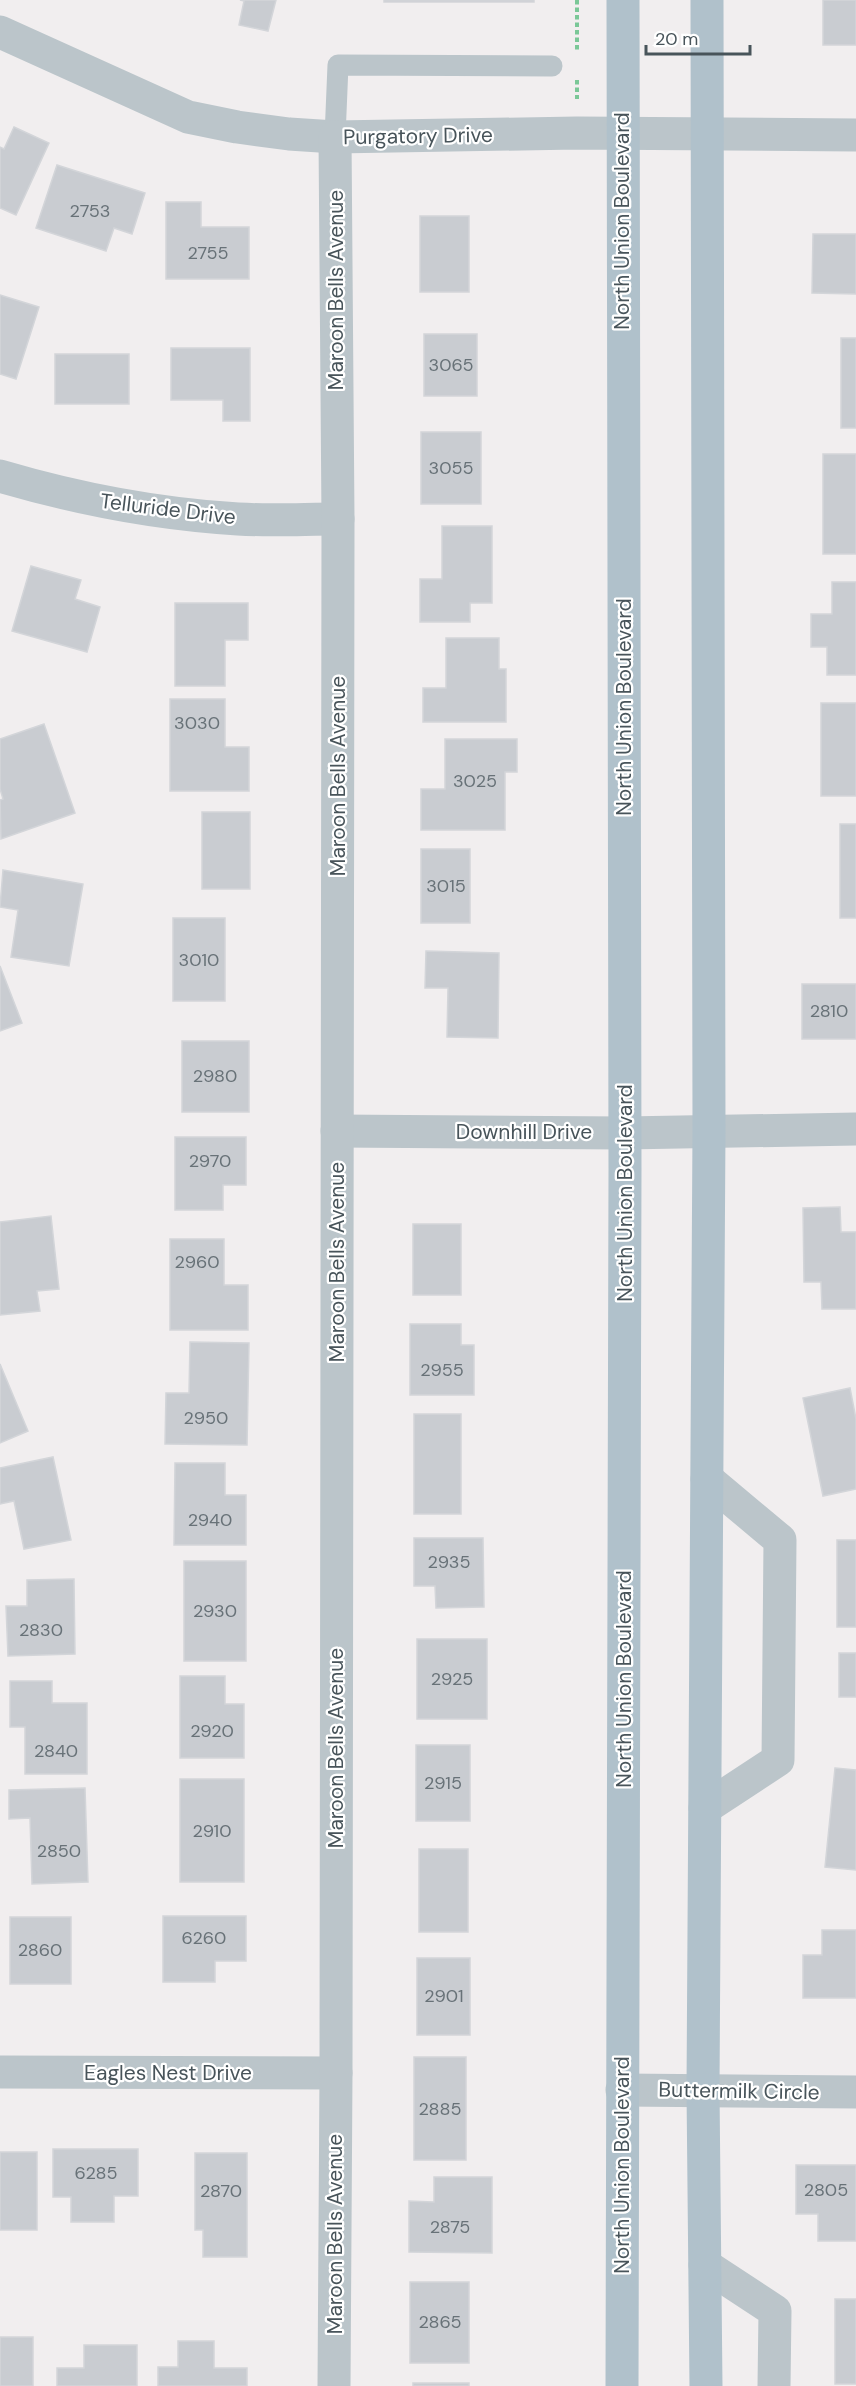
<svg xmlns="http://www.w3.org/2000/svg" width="856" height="2386" font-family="'DM Sans',sans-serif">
  <rect width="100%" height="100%" fill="#f1eeef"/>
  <g fill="#c9ccd1" stroke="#d3d5d9" stroke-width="1.5">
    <path d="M240,0H276L268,31L239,25L244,1Z"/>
    <rect x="384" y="0" width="150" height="2"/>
    <rect x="823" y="0" width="33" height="45"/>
    <path d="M14,127L49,143L16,215L0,208V147L4,149Z"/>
    <path d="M57,165L145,193L132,234L114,228L106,251L36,228Z"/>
    <path d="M166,202H201V227H249V279H166Z"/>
    <rect x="420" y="216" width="49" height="76"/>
    <path d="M813,234H856V294L812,293Z"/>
    <path d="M0,295L39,307L16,379L0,374Z"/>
    <rect x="424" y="334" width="53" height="62"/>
    <rect x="841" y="338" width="15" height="90"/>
    <path d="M171,348H250V421H223V400H171Z"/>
    <rect x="55" y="354" width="74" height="50"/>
    <rect x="421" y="432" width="60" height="72"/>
    <rect x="823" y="454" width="33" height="100"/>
    <path d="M442,526H492V603H470V622H420V579H442Z"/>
    <path d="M31,566L81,580L75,599L100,607L87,652L12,631Z"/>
    <path d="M832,582H856V675H827V647H811V614H832Z"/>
    <path d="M175,603H248V640H225V686H175Z"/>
    <path d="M446,638H499V669H506V722H423V688H446Z"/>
    <path d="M170,699H225V747H249V791H170Z"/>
    <rect x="821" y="703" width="35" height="93"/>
    <path d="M44,724L75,813L1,839L0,800L3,799L0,789V739Z"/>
    <path d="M445,739H517V772H505V830H421V789H445Z"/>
    <rect x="202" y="812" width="48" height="77"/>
    <rect x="840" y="824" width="16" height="94"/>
    <rect x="421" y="849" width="49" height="74"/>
    <path d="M3,870L83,884L69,966L11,957L18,910L0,907Z"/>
    <rect x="173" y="918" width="52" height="83"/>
    <path d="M426,951L499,953L498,1038L447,1037L448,988H425Z"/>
    <path d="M0,966L22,1023L0,1031Z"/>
    <rect x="802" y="984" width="54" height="55"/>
    <rect x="182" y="1041" width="67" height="71"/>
    <path d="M175,1137H246V1185H223V1210H175Z"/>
    <path d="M840,1207L841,1232H856V1309H822L821,1282H804L803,1208Z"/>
    <path d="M51,1216L59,1289L37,1291L40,1311L0,1315V1222Z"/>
    <rect x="413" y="1224" width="48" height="71"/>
    <path d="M170,1239H224V1285H248V1330H170Z"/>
    <path d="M410,1324H461V1345H474V1395H410Z"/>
    <path d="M190,1342L249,1343L247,1445L165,1444L166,1393H189Z"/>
    <path d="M0,1364L28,1431L0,1443Z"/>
    <path d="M850,1388L856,1419V1489L823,1496L803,1398Z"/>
    <rect x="414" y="1414" width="47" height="100"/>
    <path d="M53,1457L71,1540L24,1549L14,1501L0,1504V1468Z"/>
    <path d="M175,1463H225V1495H246V1545H174Z"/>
    <path d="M414,1538H483L484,1607L436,1608L435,1586H414Z"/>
    <rect x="837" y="1540" width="19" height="87"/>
    <rect x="184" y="1561" width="62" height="100"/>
    <path d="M74,1579L75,1654L8,1656L6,1606H27V1580Z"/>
    <rect x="417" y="1639" width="70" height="80"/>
    <rect x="839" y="1653" width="17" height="44"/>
    <path d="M180,1676H225V1704H244V1758H180Z"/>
    <path d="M10,1681H52V1703H87V1774H25V1727H10Z"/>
    <rect x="416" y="1745" width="54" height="76"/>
    <path d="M835,1768L856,1770V1870L825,1867Z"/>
    <rect x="180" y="1779" width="64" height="103"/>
    <path d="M85,1788L88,1882L32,1884L30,1818L9,1819V1790Z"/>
    <rect x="419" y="1849" width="49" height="83"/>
    <path d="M163,1916H246V1961H215V1982H163Z"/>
    <rect x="10" y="1917" width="61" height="67"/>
    <path d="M822,1930H856V1998H803V1955H822Z"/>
    <rect x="417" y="1958" width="53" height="77"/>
    <rect x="414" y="2057" width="52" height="103"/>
    <path d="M53,2149H138V2196H114V2222H71V2197H53Z"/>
    <rect x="0" y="2152" width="37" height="78"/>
    <path d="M195,2153H247V2257H203V2230H195Z"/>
    <path d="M796,2165H856V2241H818V2214H796Z"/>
    <path d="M434,2177H492V2253L409,2252V2201L434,2202Z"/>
    <rect x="410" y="2282" width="59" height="81"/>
    <rect x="835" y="2299" width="21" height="85"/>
    <rect x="0" y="2337" width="33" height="49"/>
    <path d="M178,2341H214V2368H247V2386H158V2367H178Z"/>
    <path d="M84,2345H137V2386H57V2368H84Z"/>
    <rect x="413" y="2383" width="56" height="3"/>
  </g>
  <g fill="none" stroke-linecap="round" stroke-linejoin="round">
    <g stroke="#7ac797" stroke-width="4" stroke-dasharray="4.5 3" stroke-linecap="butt">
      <path d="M577,0V51"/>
      <path d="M577,80V99"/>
    </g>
    <path stroke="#bbc5ca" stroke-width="21" d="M335,137L338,65L552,66"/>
    <g stroke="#bbc5ca" stroke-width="33">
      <path d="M0,32L188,117L237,127L289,134L335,137L577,133L856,135"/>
      <path d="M0,476C78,499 157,514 238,519C271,521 305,519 338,519"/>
      <path d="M337,1131L625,1133L856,1129"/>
      <path d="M705,1808L778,1760L780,1540L707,1479"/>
      <path d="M0,2072L336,2073"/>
      <path d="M622,2090L856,2092"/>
      <path d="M705,2265L775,2311L774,2386"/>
      <path d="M334,2386L336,2073L338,519L335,137"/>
    </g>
    <g stroke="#b0c1cb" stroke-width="33">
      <path d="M622,2386L625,1168L623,0"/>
      <path d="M706,2386L703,2090L709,1130L707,0"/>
    </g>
  </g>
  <g text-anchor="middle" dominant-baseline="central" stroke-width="4.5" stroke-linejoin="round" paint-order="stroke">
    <g font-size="18" fill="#687278">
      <text x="90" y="211">2753</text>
      <text x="208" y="253">2755</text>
      <text x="451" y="365">3065</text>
      <text x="451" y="468">3055</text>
      <text x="197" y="723">3030</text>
      <text x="475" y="781">3025</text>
      <text x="446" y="886">3015</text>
      <text x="199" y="960">3010</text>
      <text x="829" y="1011">2810</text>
      <text x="215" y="1076">2980</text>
      <text x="210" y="1161">2970</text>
      <text x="197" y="1262">2960</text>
      <text x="442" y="1370">2955</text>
      <text x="206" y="1418">2950</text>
      <text x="210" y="1520">2940</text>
      <text x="449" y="1562">2935</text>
      <text x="215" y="1611">2930</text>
      <text x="41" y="1630">2830</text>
      <text x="452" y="1679">2925</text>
      <text x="212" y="1731">2920</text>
      <text x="56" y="1751">2840</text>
      <text x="443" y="1783">2915</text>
      <text x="212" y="1831">2910</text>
      <text x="59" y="1851">2850</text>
      <text x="204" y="1938">6260</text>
      <text x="40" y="1950">2860</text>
      <text x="444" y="1996">2901</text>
      <text x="440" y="2109">2885</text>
      <text x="96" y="2173">6285</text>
      <text x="826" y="2190">2805</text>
      <text x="221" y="2191">2870</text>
      <text x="450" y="2227">2875</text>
      <text x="440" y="2322">2865</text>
    </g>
    <g font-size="21" fill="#48545a" stroke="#fff">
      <text transform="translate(418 136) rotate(-1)">Purgatory Drive</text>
      <text transform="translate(622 221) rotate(-90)">North Union Boulevard</text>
      <text transform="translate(336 290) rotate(-90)">Maroon Bells Avenue</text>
      <text transform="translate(168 509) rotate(7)">Telluride Drive</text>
      <text transform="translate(624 707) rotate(-90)">North Union Boulevard</text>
      <text transform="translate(338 776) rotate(-90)">Maroon Bells Avenue</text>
      <text x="524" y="1132">Downhill Drive</text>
      <text transform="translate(625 1193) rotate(-90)">North Union Boulevard</text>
      <text transform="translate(337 1262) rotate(-90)">Maroon Bells Avenue</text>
      <text transform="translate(624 1679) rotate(-90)">North Union Boulevard</text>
      <text transform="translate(336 1748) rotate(-90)">Maroon Bells Avenue</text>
      <text x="168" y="2073">Eagles Nest Drive</text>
      <text transform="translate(739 2091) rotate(1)">Buttermilk Circle</text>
      <text transform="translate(622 2165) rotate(-90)">North Union Boulevard</text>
      <text transform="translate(335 2234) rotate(-90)">Maroon Bells Avenue</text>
    </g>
  </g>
  <path d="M646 45v9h104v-9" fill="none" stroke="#48545a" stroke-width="3"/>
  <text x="655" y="45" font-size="18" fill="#48545a" stroke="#ffffff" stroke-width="4.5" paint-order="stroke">20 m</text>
</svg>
